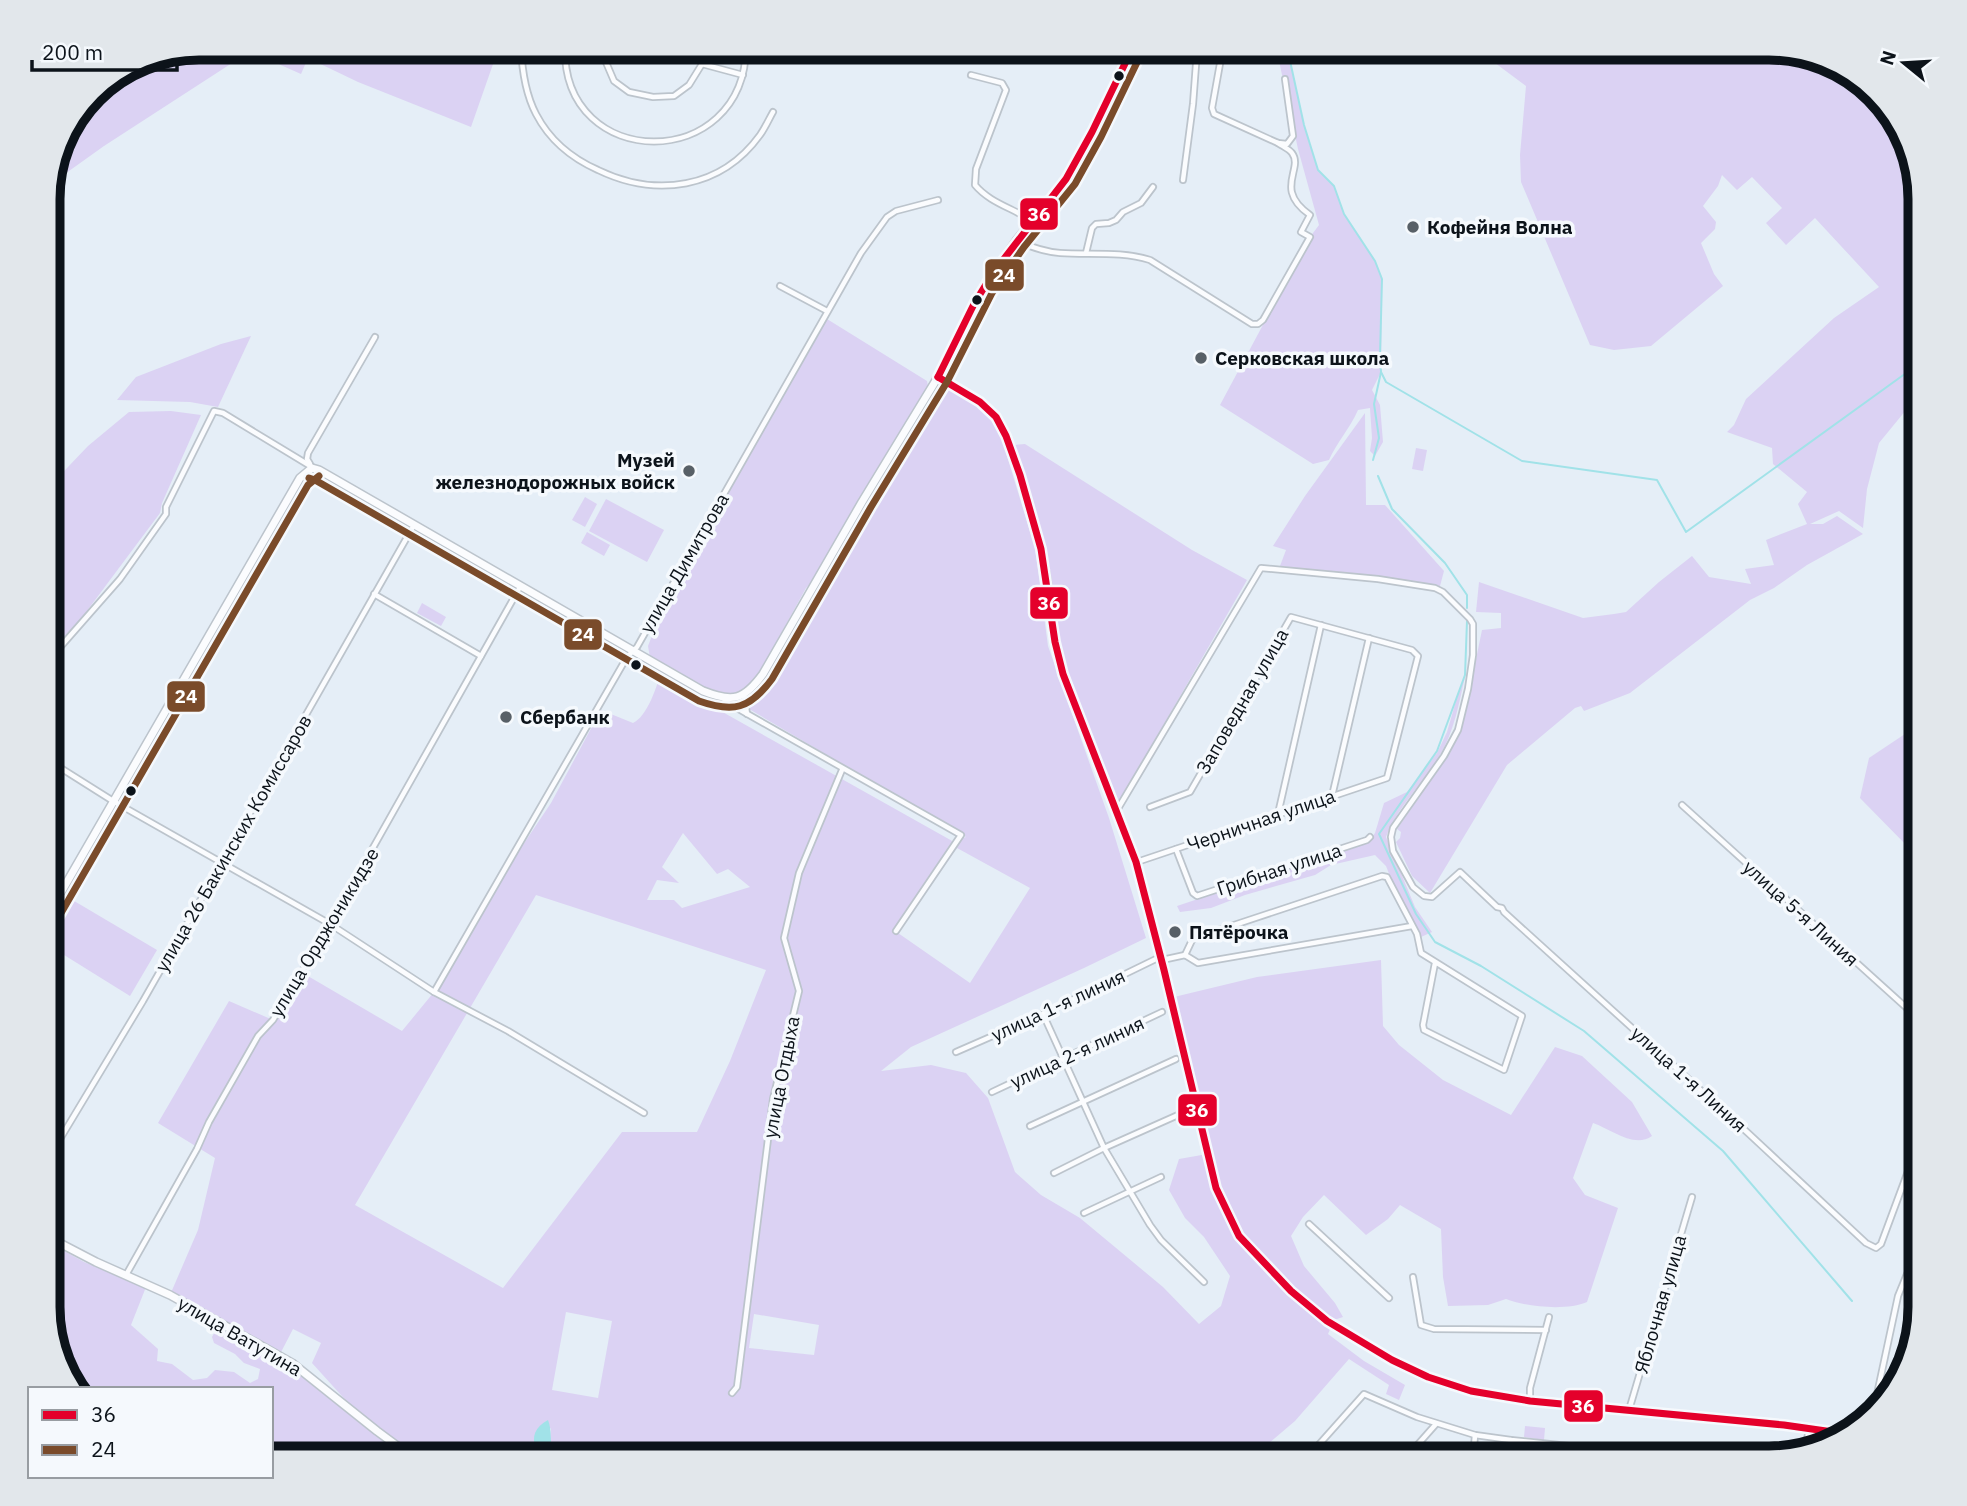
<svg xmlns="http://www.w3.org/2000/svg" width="1967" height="1506" font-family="'IBM Plex Sans',sans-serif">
  <rect width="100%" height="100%" fill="#e5eef7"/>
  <g fill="#dbd2f3" fill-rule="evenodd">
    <path d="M198,47H499L471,127L358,82L308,58L301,74L256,54H246L104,146L48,186L63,131L98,85L141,59Z"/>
    <path d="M1276,47H1287L1304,125L1318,170L1334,186L1344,214L1375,261L1382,279L1381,372L1372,390L1380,405L1383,442L1375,456L1370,451L1372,438L1370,408L1358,410C1349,430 1337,442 1329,460L1313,464L1220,405L1310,237L1319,225L1298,149Z"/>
    <path d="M1481,47H1769L1861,79L1904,132L1920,198V393L1879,443L1867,489L1863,528L1839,511L1810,524H1823L1837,516L1863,534L1807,565L1774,588L1750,600L1630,693L1584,711L1581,706L1575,708L1507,765L1430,893L1412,876L1396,842L1400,838L1401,832L1397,829L1450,753L1463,722L1482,630L1501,628V613L1476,612L1479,582L1583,618L1614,614L1626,612L1659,582L1692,556L1709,577L1751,584L1745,569L1774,565L1766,540L1807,524L1798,504L1807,492L1773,464L1772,448L1727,432L1734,425L1746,399L1834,318L1879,287L1815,218L1786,245L1766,223L1782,208L1752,177L1737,190L1722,175L1718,186L1703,206L1716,222L1715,229L1701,243L1714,274L1723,286L1651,346L1614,350L1590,345L1521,182L1520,155L1526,86L1491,60Z"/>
    <path d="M827,319L927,381L929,391L811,583L806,588L760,672L742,695L719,698V710L954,842L966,837L749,709L747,700L771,680L939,385L944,384L985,412L1000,433L1035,548L1048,646L1109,818L1146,938L1084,968L911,1047L881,1071L931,1065L966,1073L988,1098L1015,1172L1041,1195L1080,1218L1163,1287L1199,1324L1221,1306L1230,1276L1204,1237L1185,1218L1169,1190L1179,1159L1213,1153L1174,997L1257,977L1381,960L1383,1026L1399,1045L1443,1080L1511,1115L1555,1047L1582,1056L1632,1102L1652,1136C1634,1149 1611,1129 1593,1123L1573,1178L1585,1195L1618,1208L1587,1302C1567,1311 1526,1307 1506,1299L1488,1305L1448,1306L1443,1277L1441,1229L1400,1205L1388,1219L1366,1235L1324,1195L1303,1217L1291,1236L1304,1266L1335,1303L1343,1317L1334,1320L1328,1334L1364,1361L1405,1385L1399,1400L1386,1394L1389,1385L1349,1359L1295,1421L1268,1444L1260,1459H543L552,1451L550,1439L551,1428L533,1443L536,1450L531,1459H271V1389H74L63,1375L48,1317V1242L84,1262L146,1287L131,1325L158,1349L157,1361L172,1364L193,1380L207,1378L215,1370L234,1372L250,1383L258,1379L260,1369L244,1363L235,1354L214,1343L212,1337L217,1328L248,1340L170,1295L198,1230L215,1158L158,1123L229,1001L273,1020L301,972L402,1031L434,992L492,891L551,803L601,710L633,723C647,717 658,685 661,670L651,664L648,646L655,628L654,620ZM683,833L717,874L728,869L750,887L682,908L674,900H647L657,880L679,883L662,867ZM957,848L1030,888L970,983L898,933ZM536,895L766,970L730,1061L697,1132H622L503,1288L355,1205ZM566,1312L612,1321L598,1398L552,1390ZM754,1314L819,1325L814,1355L749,1348ZM293,1329L321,1343L312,1363L360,1416L279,1356Z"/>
    <path d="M251,336L218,407L190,402L117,400L136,377L221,344Z"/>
    <path d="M171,411L201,415L162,503L160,513L48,663V488L88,446L129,412Z"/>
    <path d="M1365,413L1366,505H1385L1444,571L1440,586L1280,566L1286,550L1273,546L1305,496Z"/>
    <path d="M1025,444L1192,550L1247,580L1121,799L1115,802L1066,674L1058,641L1051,576L1014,445Z"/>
    <path d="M1416,448L1427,450L1423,471L1412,469Z"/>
    <path d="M585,497L597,504L585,527L572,520Z"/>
    <path d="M606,499L664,530L647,562L589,531Z"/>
    <path d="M587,532L610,545L604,556L581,543Z"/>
    <path d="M422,603L446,617L441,626L417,613Z"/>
    <path d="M1465,677C1459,703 1454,732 1440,755C1423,784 1398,806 1386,837L1415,907L1432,932L1421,937L1417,928L1403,909L1386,866L1375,855L1331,865L1315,875L1245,895L1211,908L1180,912L1177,906L1369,842L1375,833L1384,803L1407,792L1437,753L1447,732L1458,694Z"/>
    <path d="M1920,724V923L1912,851L1860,798L1869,758Z"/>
    <path d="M64,895L157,950L130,996L48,945V924Z"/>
    <path d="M1525,1426L1545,1428L1544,1440L1524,1437Z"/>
  </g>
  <path fill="#a1e2e8" d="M548,1420C552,1430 550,1441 552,1451L543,1459H531L536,1450C531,1436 535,1427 548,1420Z"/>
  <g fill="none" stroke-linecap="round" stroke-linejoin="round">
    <g stroke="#a1e2e8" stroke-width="2">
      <path d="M1287,47L1304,125L1318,170L1334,186L1344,214L1375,261L1382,279L1380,356L1381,372L1386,382L1522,461L1657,480L1686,532L1920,363"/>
      <path d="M1373,460L1379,438L1374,404L1381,372"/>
      <path d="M1378,476L1392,509L1445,563L1467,595V608"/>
      <path d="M1467,621L1465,675L1437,751L1379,834L1416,914L1435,942L1481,966L1584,1031L1723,1151L1852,1301"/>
    </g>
    <defs>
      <g id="street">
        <path d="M521,47C522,70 525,93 536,114C550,141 571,158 598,170C656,198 721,189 760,135C765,128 769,119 773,112"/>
        <path d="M565,47C562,173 745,173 746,47"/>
        <path d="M602,47V53L614,81L629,92L653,97L674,96L689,85L702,64V47"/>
        <path d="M1031,47L1034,54L1040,56"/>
        <path d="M1190,47L1221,58"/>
        <path d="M1225,47L1221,58L1212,108L1214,114L1278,143L1287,144L1293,136L1285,79"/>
        <path d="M702,64L743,75"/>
        <path d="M971,75L1002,83L1006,90L976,169L975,185C990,203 1013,208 1032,221"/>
        <path d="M1183,180L1193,104L1197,51"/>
        <path d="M1017,241C1031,247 1045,252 1060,253C1090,255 1121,251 1150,260L1252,324H1258L1263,320L1310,237L1301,232L1310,215C1273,189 1304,169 1292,153C1289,149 1282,146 1278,143"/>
        <path d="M1086,253L1092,228L1096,224L1109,223L1116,220L1123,212L1141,203L1153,187"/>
        <path d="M780,286L827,311"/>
        <path d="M310,464L307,459L308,453L375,337"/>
        <path d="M374,594L481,656"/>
        <path d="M48,661L120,579L166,514V507L214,411L223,413L312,467"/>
        <path d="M744,695L747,714"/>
        <path d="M723,698L728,703L961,835L896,931"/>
        <path d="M48,760L113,801L330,924L434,992L508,1031L644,1113"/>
        <path d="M1332,796L1369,638"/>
        <path d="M1682,805L1920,1020"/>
        <path d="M1116,812L1261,568L1378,579L1435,588L1443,592L1470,619L1473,624V655L1468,689L1458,730L1444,756L1393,828L1391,837L1393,851L1413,887L1424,896L1432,897L1460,872L1497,907L1502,908L1504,912L1748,1133L1866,1243L1876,1248L1881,1244L1920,1139"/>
        <path d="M1278,814L1321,625"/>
        <path d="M1176,849L1193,893L1197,896L1367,840L1370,837"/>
        <path d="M1137,862L1387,778L1418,656L1412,650L1291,617L1190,792L1150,807"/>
        <path d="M1185,955L1194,936L1225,928L1382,876L1387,877L1417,934L1421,953L1522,1016L1504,1070L1424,1030L1423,1025L1435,963"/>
        <path d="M1185,955L1198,963L1412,926"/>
        <path d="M1162,960L1185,955"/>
        <path d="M434,992L627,657L637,647L861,253L887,217L896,211L938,200"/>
        <path d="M1043,1014L1104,1148L1150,1225L1161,1240L1204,1282"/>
        <path d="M956,1052L1043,1014L1160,957"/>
        <path d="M992,1092L1162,1012"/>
        <path d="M1030,1126L1176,1059"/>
        <path d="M48,1159L143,1001L414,525"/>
        <path d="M1054,1173L1104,1148L1187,1111"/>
        <path d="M1084,1213L1161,1177"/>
        <path d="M1309,1224L1389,1298"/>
        <path d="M126,1275L197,1149L209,1122L258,1036L273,1020L330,924L520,587"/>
        <path d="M1413,1277L1421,1325L1434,1329L1546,1330"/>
        <path d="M732,1393L737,1387L773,1099L799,991L784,938L799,873L842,770"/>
        <path d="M1530,1401V1388L1549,1317"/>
        <path d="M1629,1410L1692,1197"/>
        <path d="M1873,1413L1898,1296L1907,1274"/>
        <path d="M1805,1450L1809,1429"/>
        <path d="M1306,1459L1364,1394L1417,1417L1475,1435L1511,1440L1692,1459"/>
        <path d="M1405,1459L1436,1424"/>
        <path d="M1473,1459L1475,1435"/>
        <path d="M1509,1459L1511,1440"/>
        <path d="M1585,1459L1586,1448"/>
      </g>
      <g id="secondary">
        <path d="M938,377L980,402L996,417L1006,436L1020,475L1041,549L1047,581L1055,642L1063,674L1136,862L1164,970L1216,1188L1239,1236L1291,1291L1327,1321L1392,1360L1428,1377L1471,1391L1530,1401L1784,1425L1847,1434"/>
        <path d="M48,915L300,478L312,468L319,470L703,691C733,703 744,700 763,674L862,502L938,377L983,288L1016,241L1066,179L1092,132L1133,47"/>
        <path d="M48,1237L96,1262L170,1295L292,1363L377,1431L404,1451L418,1459"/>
      </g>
    </defs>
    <use href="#street" stroke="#bcc4cc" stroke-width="8"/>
    <use href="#secondary" stroke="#bcc4cc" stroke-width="10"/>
    <use href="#street" stroke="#fbfcfe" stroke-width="4.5"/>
    <use href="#secondary" stroke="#fbfcfe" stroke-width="7"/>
    <defs>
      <g id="bus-1">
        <path d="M938,377L980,402L996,417L1006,436L1020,475L1041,549L1055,642L1063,674L1136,862L1164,970L1216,1188L1239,1236L1291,1291L1327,1321L1392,1360L1428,1377L1471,1391L1530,1401L1784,1425L1847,1434"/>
        <path d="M938,377L974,304L993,273L1066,179L1092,132L1133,47"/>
      </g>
      <g id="bus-2">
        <path d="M309,478L315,480L699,701C733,713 750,709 772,679L871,507L947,382L992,293L1024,247L1075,184L1101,137L1142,52"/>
        <path d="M57,920L308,485L319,476"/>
      </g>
    </defs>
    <use href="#bus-1" stroke="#f5f9fd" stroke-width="12"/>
    <use href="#bus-2" stroke="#f5f9fd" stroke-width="12"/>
    <use href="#bus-1" stroke="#e4002b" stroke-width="7"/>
    <use href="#bus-2" stroke="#7a4b2a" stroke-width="7"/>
  </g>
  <g fill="#0c131a" stroke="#f5f9fd" stroke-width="2.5">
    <circle cx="1119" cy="76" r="6"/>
    <circle cx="977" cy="300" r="6"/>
    <circle cx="636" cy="665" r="6"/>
    <circle cx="131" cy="791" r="6"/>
  </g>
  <g fill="#586067" stroke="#f5f9fd" stroke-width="2.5">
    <circle cx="1413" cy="227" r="7"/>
    <circle cx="1201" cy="358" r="7"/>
    <circle cx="689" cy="471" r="7"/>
    <circle cx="506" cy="717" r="7"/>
    <circle cx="1175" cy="932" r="7"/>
  </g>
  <g text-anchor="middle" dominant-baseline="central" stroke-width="7" stroke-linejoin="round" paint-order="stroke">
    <g font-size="19" font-weight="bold" fill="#0c131a" stroke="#f5f9fd" text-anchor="start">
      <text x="1427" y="227">Кофейня Волна</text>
      <text x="1215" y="358">Серковская школа</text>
      <text x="675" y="460" text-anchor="end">Музей<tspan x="675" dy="22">железнодорожных войск</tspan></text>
      <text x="520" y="717">Сбербанк</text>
      <text x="1189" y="932">Пятёрочка</text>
    </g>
    <g font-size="19" fill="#0c131a" stroke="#f5f9fd">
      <text transform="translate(684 563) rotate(-60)">улица Димитрова</text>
      <text transform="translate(1242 701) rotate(-60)">Заповедная улица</text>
      <text transform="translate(1261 820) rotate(-19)">Черничная улица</text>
      <text transform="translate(233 843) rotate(-60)">улица 26 Бакинских Комиссаров</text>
      <text transform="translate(1279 869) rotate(-18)">Грибная улица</text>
      <text transform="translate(1801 913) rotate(42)">улица 5-я Линия</text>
      <text transform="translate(324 932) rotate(-59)">улица Орджоникидзе</text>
      <text transform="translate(1058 1005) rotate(-25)">улица 1-я линия</text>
      <text transform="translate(1077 1052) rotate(-25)">улица 2-я линия</text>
      <text transform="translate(781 1077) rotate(-79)">улица Отдыха</text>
      <text transform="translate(1689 1079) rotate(42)">улица 1-я Линия</text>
      <text transform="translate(1660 1304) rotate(-74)">Яблочная улица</text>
      <text transform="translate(240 1336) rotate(30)">улица Ватутина</text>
    </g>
  </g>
  <path d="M0 0H1967V1506H0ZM199 60H1769A139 139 0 0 1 1908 199V1307A139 139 0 0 1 1769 1446H199A139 139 0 0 1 60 1307V199A139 139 0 0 1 199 60Z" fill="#e2e7eb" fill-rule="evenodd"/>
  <path fill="none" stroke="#0c131a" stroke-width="9" d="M199 60H1769A139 139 0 0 1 1908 199V1307A139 139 0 0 1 1769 1446H199A139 139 0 0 1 60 1307V199A139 139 0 0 1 199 60Z"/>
  <g stroke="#f5f9fd" stroke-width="2.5">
    <rect x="1019" y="197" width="40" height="34" rx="7" fill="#e4002b"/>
    <rect x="984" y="258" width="41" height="34" rx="7" fill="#7a4b2a"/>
    <rect x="1029" y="586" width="40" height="34" rx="7" fill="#e4002b"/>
    <rect x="563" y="618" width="40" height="33" rx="7" fill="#7a4b2a"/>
    <rect x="166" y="680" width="40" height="33" rx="7" fill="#7a4b2a"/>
    <rect x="1177" y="1093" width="41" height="34" rx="7" fill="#e4002b"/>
    <rect x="1563" y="1389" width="41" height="34" rx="7" fill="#e4002b"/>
  </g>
  <g font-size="19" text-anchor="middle" font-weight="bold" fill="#fff">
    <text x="1039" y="221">36</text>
    <text x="1004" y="282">24</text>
    <text x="1049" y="610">36</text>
    <text x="583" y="641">24</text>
    <text x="186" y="703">24</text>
    <text x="1197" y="1117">36</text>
    <text x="1583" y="1413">36</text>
  </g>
  <rect x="28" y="1387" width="245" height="91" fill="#f5f9fd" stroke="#989da2" stroke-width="2"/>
  <rect x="42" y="1410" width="35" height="10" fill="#e4002b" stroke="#989da2" stroke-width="2"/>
  <text x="91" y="1422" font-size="21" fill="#0c131a">36</text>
  <rect x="42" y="1445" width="35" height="10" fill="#7a4b2a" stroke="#989da2" stroke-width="2"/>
  <text x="91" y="1457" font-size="21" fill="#0c131a">24</text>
  <g transform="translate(1904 63) rotate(288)" stroke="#f5f9fd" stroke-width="5" paint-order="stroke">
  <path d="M0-5L12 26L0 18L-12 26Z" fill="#0c131a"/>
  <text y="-10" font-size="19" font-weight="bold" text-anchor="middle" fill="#0c131a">N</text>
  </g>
  <path d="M32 60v10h145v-10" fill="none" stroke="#0c131a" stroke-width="3.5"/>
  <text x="42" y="60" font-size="21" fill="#0c131a" stroke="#f5f9fd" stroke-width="5" paint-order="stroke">200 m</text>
</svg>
